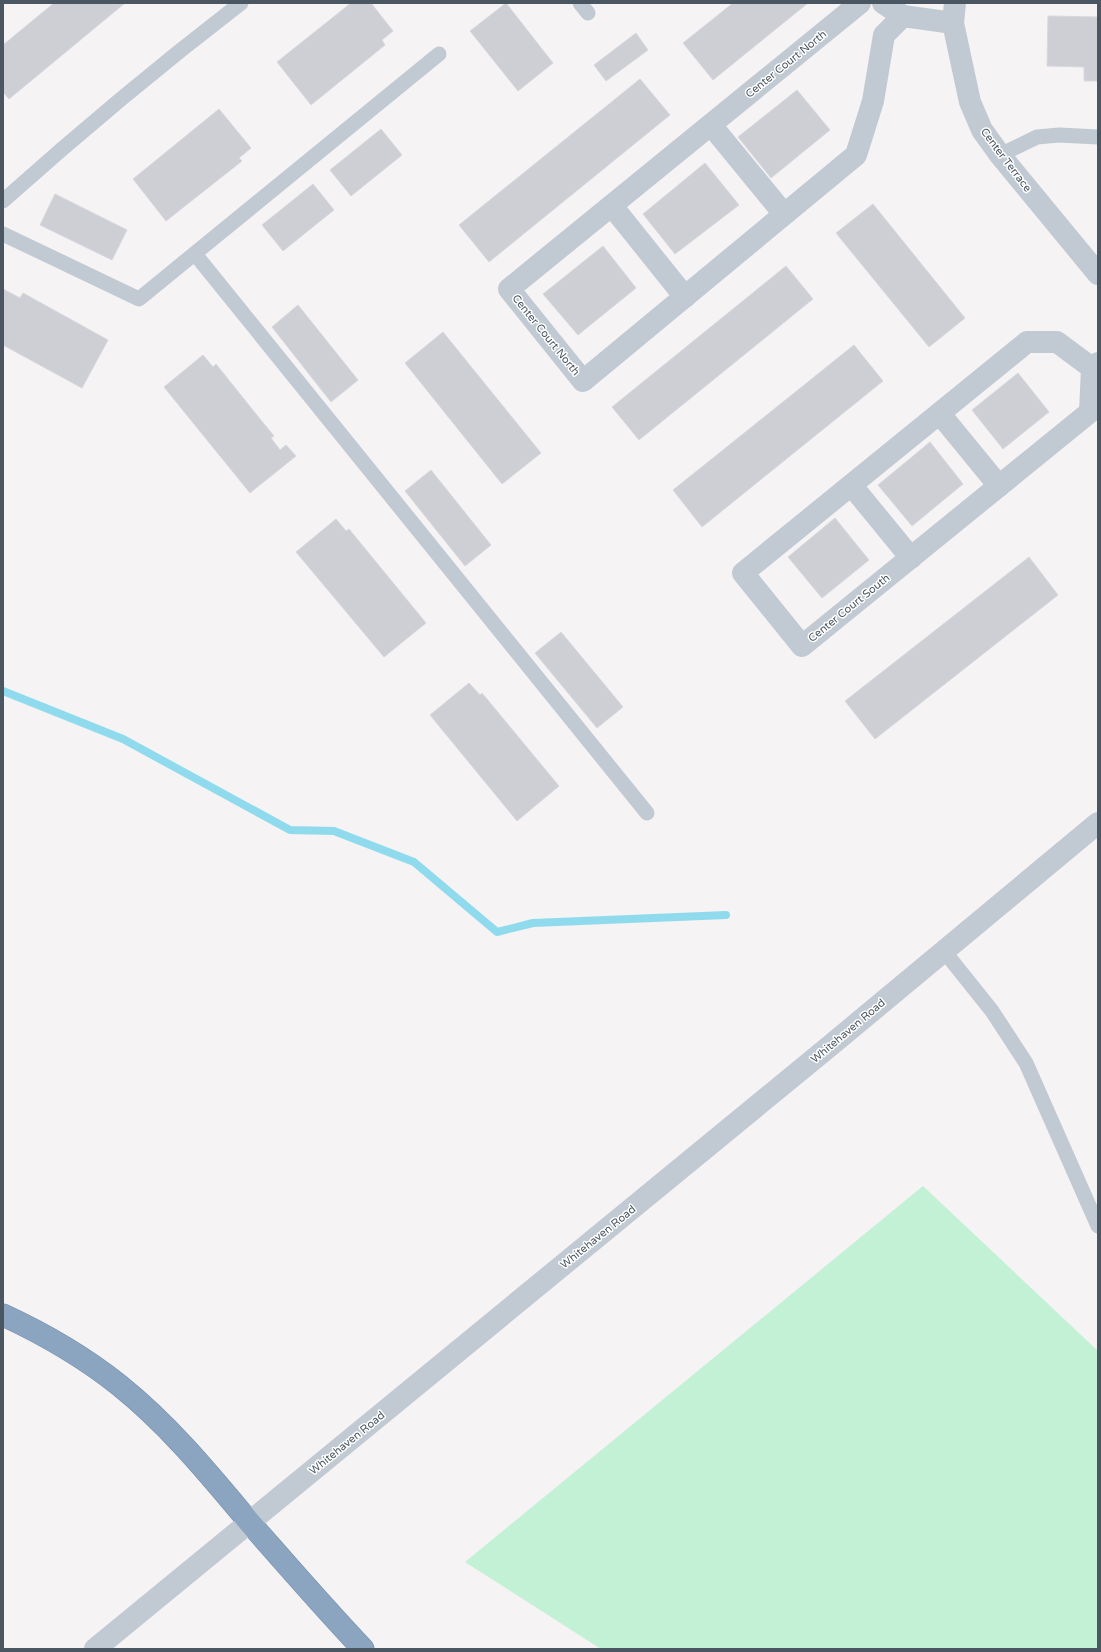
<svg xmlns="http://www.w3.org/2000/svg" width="1101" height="1652" font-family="'Varela Round',sans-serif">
  <rect width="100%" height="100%" fill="#f5f3f3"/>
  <path fill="#c3f1d5" d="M923,1186L1098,1351V1649H601L465,1562Z"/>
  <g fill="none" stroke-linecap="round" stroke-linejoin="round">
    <path stroke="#90daee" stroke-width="8" d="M3,691L123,739L290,830L334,831L414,862L497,932L533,923L726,915"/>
  </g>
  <g fill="#cdcfd5" stroke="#d7d9de">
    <path d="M54,3H125L9,99L3,92V45Z"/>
    <path d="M351,3H371L393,31L382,40L385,45L311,105L277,62Z"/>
    <path d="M506,3L553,63L518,91L470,31Z"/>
    <path d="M733,3H808L713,80L683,43Z"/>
    <path d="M1048,16L1098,17V81H1084V67L1047,66Z"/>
    <path d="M636,33L648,50L606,81L594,65Z"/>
    <path d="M640,79L670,115L489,262L459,225Z"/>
    <path d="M797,90L830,130L771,178L738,137Z"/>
    <path d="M219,109L251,148L239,158L242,161L166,221L133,179Z"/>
    <path d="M381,129L402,155L351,196L330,170Z"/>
    <path d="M705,163L739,205L675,254L643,214Z"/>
    <path d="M313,184L334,210L283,251L262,225Z"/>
    <path d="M55,194L127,230L112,260L40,225Z"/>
    <path d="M873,204L965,318L929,347L836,233Z"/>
    <path d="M603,246L636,288L578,335L543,294Z"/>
    <path d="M786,266L813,299L639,440L612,407Z"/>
    <path d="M3,289L20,298L23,293L108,340L82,388L3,345Z"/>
    <path d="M298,305L358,380L331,402L272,327Z"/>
    <path d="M443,332L541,453L502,484L405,363Z"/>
    <path d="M854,345L883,381L702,527L673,490Z"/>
    <path d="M203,355L213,367L216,364L256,414L274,436L271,438L280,450L286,445L296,456L250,493L164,387Z"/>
    <path d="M1018,373L1049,412L1003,449L972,410Z"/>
    <path d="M930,442L963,484L912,526L878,485Z"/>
    <path d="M431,470L491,545L465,566L405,491Z"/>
    <path d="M835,518L869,560L822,598L788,557Z"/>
    <path d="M336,519L346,531L349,529L426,623L384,657L296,552Z"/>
    <path d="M1029,557L1058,595L875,739L845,701Z"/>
    <path d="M561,632L623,707L597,728L535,653Z"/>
    <path d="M469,683L480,695L482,693L559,786L517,821L430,715Z"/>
  </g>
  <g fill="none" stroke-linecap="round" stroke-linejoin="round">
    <defs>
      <path id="motorway" d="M3,1315C42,1333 85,1358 119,1385C169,1425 209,1474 250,1523C287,1565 324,1608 363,1649"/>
    </defs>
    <use href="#motorway" stroke="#7690ad" stroke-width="23"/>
    <g stroke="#c1cad2" stroke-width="15">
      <path d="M580,3L588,13"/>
      <path d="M1000,155L1037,137L1059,135L1098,137"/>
      <path d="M3,201C80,132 159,66 241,3"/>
      <path d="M3,234L139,299L439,54"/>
      <path d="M195,254L647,813"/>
      <path d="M944,951L992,1011L1026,1063L1098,1226"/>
    </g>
    <g stroke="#c1cad2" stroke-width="22">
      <path d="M860,3L509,289L583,381L856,155L873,101L884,35L903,16"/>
      <path d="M883,3L903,16L953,23"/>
      <path d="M955,3L953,23L970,102L982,130L1000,155L1098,274"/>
      <path d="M711,125L784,214"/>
      <path d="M612,206L685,297"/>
      <path d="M1092,368L1057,342H1027L743,573L802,646L1090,412L1092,368L1098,363"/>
      <path d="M940,414L999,486"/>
      <path d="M852,486L911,558"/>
    </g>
    <path stroke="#c1cad2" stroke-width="22" d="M95,1649L831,1045L1098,823"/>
    <use href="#motorway" stroke="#8ba5c1" stroke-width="22"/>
  </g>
  <g text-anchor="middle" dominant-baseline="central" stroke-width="3" stroke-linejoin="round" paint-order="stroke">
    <g font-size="11" fill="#4a5661" stroke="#fff">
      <text transform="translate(786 64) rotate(-39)">Center Court North</text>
      <text transform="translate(1006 160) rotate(53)">Center Terrace</text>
      <text transform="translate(546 335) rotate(51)">Center Court North</text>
      <text transform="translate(849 608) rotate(-39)">Center Court South</text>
      <text transform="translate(848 1031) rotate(-40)">Whitehaven Road</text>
      <text transform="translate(598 1237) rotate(-39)">Whitehaven Road</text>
      <text transform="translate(347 1443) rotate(-39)">Whitehaven Road</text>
    </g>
  </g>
  <rect width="1101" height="1652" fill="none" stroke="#4a5661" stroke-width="8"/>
</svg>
